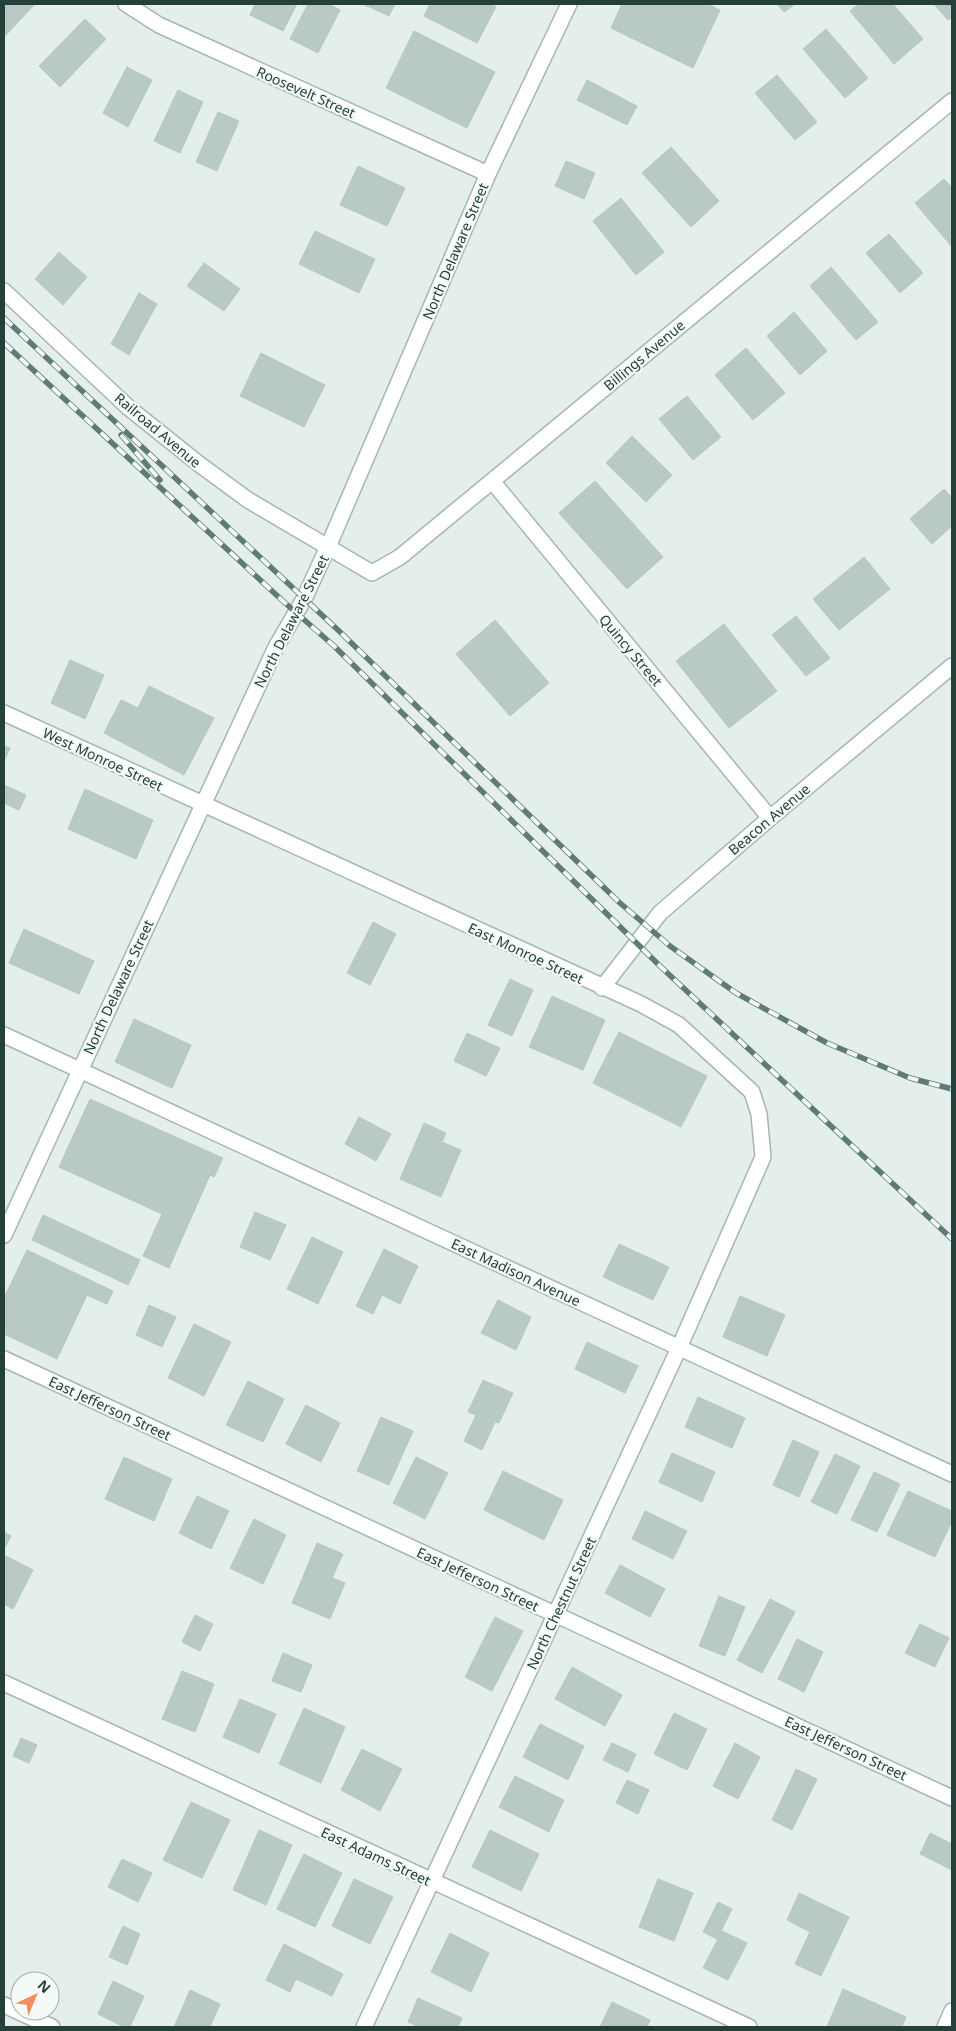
<svg xmlns="http://www.w3.org/2000/svg" width="956" height="2031" font-family="'Noto Sans',sans-serif">
  <rect width="100%" height="100%" fill="#e4eeea"/>
  <g fill="#b9c9c4" stroke="#b6c8c2">
    <path d="M4,4H35L4,37Z"/>
    <path d="M255,4H297L283,31L250,15Z"/>
    <path d="M308,4H328L340,10L318,53L290,39Z"/>
    <path d="M363,4H395L389,16Z"/>
    <path d="M430,4H491L496,7L477,43L424,16Z"/>
    <path d="M622,4H707L720,10L693,68L611,28Z"/>
    <path d="M777,4H795L784,12Z"/>
    <path d="M859,4H893L923,39L894,64L850,11Z"/>
    <path d="M934,4H952V17L948,20Z"/>
    <path d="M85,19L106,39L60,87L39,66Z"/>
    <path d="M826,29L868,78L845,98L803,49Z"/>
    <path d="M414,31L495,72L467,128L386,88Z"/>
    <path d="M127,67L152,80L128,127L103,113Z"/>
    <path d="M777,75L817,122L795,140L755,93Z"/>
    <path d="M587,80L637,106L627,125L577,100Z"/>
    <path d="M178,90L203,102L180,153L154,141Z"/>
    <path d="M218,112L239,121L217,171L196,162Z"/>
    <path d="M671,147L719,201L691,227L642,173Z"/>
    <path d="M566,161L595,173L584,199L555,186Z"/>
    <path d="M358,166L405,188L387,226L340,205Z"/>
    <path d="M944,179L952,188V247L915,203Z"/>
    <path d="M621,198L664,252L636,275L593,221Z"/>
    <path d="M315,231L375,259L359,293L299,264Z"/>
    <path d="M889,234L923,273L900,293L866,253Z"/>
    <path d="M59,252L87,277L63,305L35,279Z"/>
    <path d="M204,263L240,289L224,311L187,286Z"/>
    <path d="M831,267L878,322L856,340L810,286Z"/>
    <path d="M139,293L157,304L129,355L111,344Z"/>
    <path d="M794,312L827,351L800,375L767,336Z"/>
    <path d="M746,348L785,393L753,420L715,375Z"/>
    <path d="M261,353L325,385L304,427L240,396Z"/>
    <path d="M687,396L721,437L693,460L659,419Z"/>
    <path d="M632,436L672,475L646,502L606,463Z"/>
    <path d="M595,481L663,557L627,589L559,513Z"/>
    <path d="M944,489L952,498V526L932,544L910,519Z"/>
    <path d="M864,557L890,589L839,630L813,599Z"/>
    <path d="M796,616L830,658L806,676L772,635Z"/>
    <path d="M495,620L549,683L510,716L456,654Z"/>
    <path d="M724,624L777,691L729,728L676,661Z"/>
    <path d="M70,660L104,675L85,719L51,703Z"/>
    <path d="M149,686L214,718L184,775L104,733L121,700L138,708Z"/>
    <path d="M4,746L10,748L4,761Z"/>
    <path d="M4,785L26,795L19,810L4,803Z"/>
    <path d="M85,789L153,820L136,859L68,829Z"/>
    <path d="M373,922L396,934L370,985L347,973Z"/>
    <path d="M24,929L94,961L79,994L9,963Z"/>
    <path d="M510,979L533,990L512,1036L488,1025Z"/>
    <path d="M552,996L605,1020L583,1070L529,1047Z"/>
    <path d="M134,1019L191,1045L172,1088L115,1062Z"/>
    <path d="M619,1032L707,1076L681,1127L593,1083Z"/>
    <path d="M467,1033L500,1048L486,1076L454,1061Z"/>
    <path d="M90,1099L223,1158L214,1177L210,1175L169,1268L143,1256L162,1214L59,1167Z"/>
    <path d="M359,1117L391,1134L376,1161L345,1144Z"/>
    <path d="M424,1123L446,1133L442,1142L461,1150L441,1197L400,1179Z"/>
    <path d="M255,1212L286,1225L270,1260L240,1247Z"/>
    <path d="M43,1215L140,1260L128,1285L32,1240Z"/>
    <path d="M312,1237L343,1252L318,1304L287,1289Z"/>
    <path d="M619,1244L669,1267L653,1300L603,1277Z"/>
    <path d="M384,1249L418,1266L400,1304L382,1295L373,1314L356,1306Z"/>
    <path d="M27,1250L113,1291L107,1304L87,1295L57,1359L4,1334V1298Z"/>
    <path d="M740,1296L785,1315L767,1356L723,1337Z"/>
    <path d="M498,1300L531,1317L516,1350L481,1333Z"/>
    <path d="M149,1305L176,1317L162,1347L136,1335Z"/>
    <path d="M194,1324L231,1342L204,1396L168,1378Z"/>
    <path d="M587,1342L638,1366L625,1393L575,1369Z"/>
    <path d="M483,1380L513,1393L499,1423L495,1422L482,1450L464,1441L476,1415L468,1412Z"/>
    <path d="M248,1381L284,1399L263,1442L226,1425Z"/>
    <path d="M698,1397L745,1418L732,1448L685,1427Z"/>
    <path d="M306,1405L340,1423L321,1462L286,1444Z"/>
    <path d="M381,1417L413,1431L389,1485L357,1471Z"/>
    <path d="M793,1440L819,1452L799,1497L773,1485Z"/>
    <path d="M672,1453L715,1472L702,1502L659,1482Z"/>
    <path d="M835,1454L860,1466L837,1514L811,1502Z"/>
    <path d="M124,1457L172,1479L154,1521L105,1499Z"/>
    <path d="M416,1457L448,1473L425,1519L393,1503Z"/>
    <path d="M503,1471L563,1500L544,1540L484,1510Z"/>
    <path d="M874,1472L900,1484L877,1532L851,1520Z"/>
    <path d="M908,1491L952,1511V1521L935,1557L887,1535Z"/>
    <path d="M197,1496L229,1511L211,1549L179,1533Z"/>
    <path d="M645,1511L687,1531L673,1559L632,1539Z"/>
    <path d="M254,1519L286,1535L263,1584L230,1568Z"/>
    <path d="M4,1532L11,1536L4,1549Z"/>
    <path d="M317,1543L343,1554L332,1578L345,1583L330,1619L292,1603Z"/>
    <path d="M4,1555L33,1570L13,1609L4,1604Z"/>
    <path d="M620,1565L665,1589L650,1617L605,1593Z"/>
    <path d="M719,1596L745,1607L725,1656L699,1646Z"/>
    <path d="M770,1599L795,1612L762,1673L737,1660Z"/>
    <path d="M195,1615L213,1624L200,1651L182,1642Z"/>
    <path d="M495,1617L523,1631L492,1691L465,1677Z"/>
    <path d="M920,1624L949,1638L935,1667L905,1653Z"/>
    <path d="M797,1639L823,1652L804,1692L778,1679Z"/>
    <path d="M283,1653L312,1665L301,1692L272,1681Z"/>
    <path d="M572,1667L622,1695L605,1726L555,1699Z"/>
    <path d="M182,1671L214,1684L195,1732L162,1719Z"/>
    <path d="M240,1699L276,1714L259,1753L223,1737Z"/>
    <path d="M304,1708L345,1727L321,1783L279,1764Z"/>
    <path d="M674,1713L707,1729L687,1770L654,1754Z"/>
    <path d="M540,1724L584,1746L568,1780L523,1757Z"/>
    <path d="M21,1738L37,1745L29,1763L13,1756Z"/>
    <path d="M612,1743L636,1754L628,1772L603,1760Z"/>
    <path d="M735,1743L760,1757L738,1799L713,1786Z"/>
    <path d="M362,1749L402,1769L380,1811L341,1790Z"/>
    <path d="M796,1769L817,1779L792,1830L772,1820Z"/>
    <path d="M515,1776L564,1800L549,1832L499,1807Z"/>
    <path d="M627,1780L649,1790L638,1814L616,1803Z"/>
    <path d="M191,1802L230,1820L202,1878L163,1860Z"/>
    <path d="M259,1830L292,1845L266,1905L233,1890Z"/>
    <path d="M490,1830L539,1854L521,1891L472,1867Z"/>
    <path d="M930,1833L952,1844V1870L920,1854Z"/>
    <path d="M304,1854L342,1873L315,1927L277,1909Z"/>
    <path d="M122,1859L152,1873L138,1902L108,1887Z"/>
    <path d="M354,1879L393,1897L370,1944L332,1926Z"/>
    <path d="M658,1879L693,1893L674,1941L639,1927Z"/>
    <path d="M799,1893L849,1917L821,1976L795,1964L810,1932L787,1920Z"/>
    <path d="M718,1902L732,1909L717,1939L703,1932Z"/>
    <path d="M123,1926L140,1934L127,1965L109,1957Z"/>
    <path d="M722,1931L747,1943L728,1980L703,1968Z"/>
    <path d="M450,1933L489,1953L471,1992L431,1972Z"/>
    <path d="M284,1944L343,1974L332,1996L296,1979L290,1992L266,1980Z"/>
    <path d="M113,1981L144,1996L130,2027H124L98,2014Z"/>
    <path d="M843,1989L906,2017L902,2027H827Z"/>
    <path d="M190,1990L220,2004L210,2027H174Z"/>
    <path d="M418,1998L462,2018L458,2027H419L408,2022Z"/>
    <path d="M612,2002L650,2020L647,2027H600Z"/>
  </g>
  <g fill="none" stroke-linecap="round" stroke-linejoin="round">
    <defs>
      <g id="minor">
        <path d="M126,4L159,25L488,174"/>
        <path d="M4,291L129,408L199,464L248,500L372,573L400,557L952,101"/>
        <path d="M492,481L770,818"/>
        <path d="M4,713L641,1004L679,1025L752,1092L759,1114L763,1157L679,1348L364,2027"/>
        <path d="M602,988L660,913L770,818L952,666"/>
        <path d="M4,1035L952,1474"/>
        <path d="M4,1235L276,647L304,599L328,547L488,174L569,4"/>
        <path d="M4,1359L952,1798"/>
        <path d="M4,1683L749,2027"/>
        <path d="M4,2005L52,2027"/>
        <path d="M945,2027L952,2011"/>
      </g>
    </defs>
    <use href="#minor" stroke="#a6b6b2" stroke-width="18"/>
    <use href="#minor" stroke="#fff" stroke-width="15"/>
    <defs>
      <g id="rail">
        <path d="M4,318L339,631L620,903L670,946L736,993L827,1043L910,1078L952,1089"/>
        <path d="M4,343L284,602L334,646L661,967L952,1239"/>
        <path d="M121,435L160,480"/>
      </g>
    </defs>
    <use href="#rail" stroke="#5e7b76" stroke-width="5.5"/>
    <use href="#rail" stroke="#f5faf8" stroke-width="4" stroke-dasharray="11" stroke-linecap="butt"/>
  </g>
  <g text-anchor="middle" dominant-baseline="central" stroke-width="4.5" stroke-linejoin="round" paint-order="stroke">
    <g font-size="14" fill="#23403a" stroke="#f5faf8">
      <text transform="translate(306 92) rotate(24)">Roosevelt Street</text>
      <text transform="translate(455 251) rotate(-67)">North Delaware Street</text>
      <text transform="translate(644 355) rotate(-40)">Billings Avenue</text>
      <text transform="translate(158 430) rotate(40)">Railroad Avenue</text>
      <text transform="translate(291 621) rotate(-63)">North Delaware Street</text>
      <text transform="translate(631 650) rotate(50)">Quincy Street</text>
      <text transform="translate(103 759) rotate(25)">West Monroe Street</text>
      <text transform="translate(769 819) rotate(-40)">Beacon Avenue</text>
      <text transform="translate(526 953) rotate(25)">East Monroe Street</text>
      <text transform="translate(118 987) rotate(-65)">North Delaware Street</text>
      <text transform="translate(516 1272) rotate(25)">East Madison Avenue</text>
      <text transform="translate(110 1408) rotate(25)">East Jefferson Street</text>
      <text transform="translate(478 1579) rotate(25)">East Jefferson Street</text>
      <text transform="translate(561 1603) rotate(-65)">North Chestnut Street</text>
      <text transform="translate(846 1748) rotate(25)">East Jefferson Street</text>
      <text transform="translate(376 1856) rotate(25)">East Adams Street</text>
    </g>
  </g>
  <rect width="956" height="2031" fill="none" stroke="#23403a" stroke-width="10"/>
  <g transform="translate(35 1996) rotate(44)"><circle r="24" fill="#f5faf8" stroke="#a1b0ac"/>
  <path d="M0-4L9 19L0 12L-9 19Z" fill="#f38d5d"/>
  <text y="-8" font-size="14" font-weight="bold" text-anchor="middle" fill="#23403a">N</text>
  </g>
</svg>
